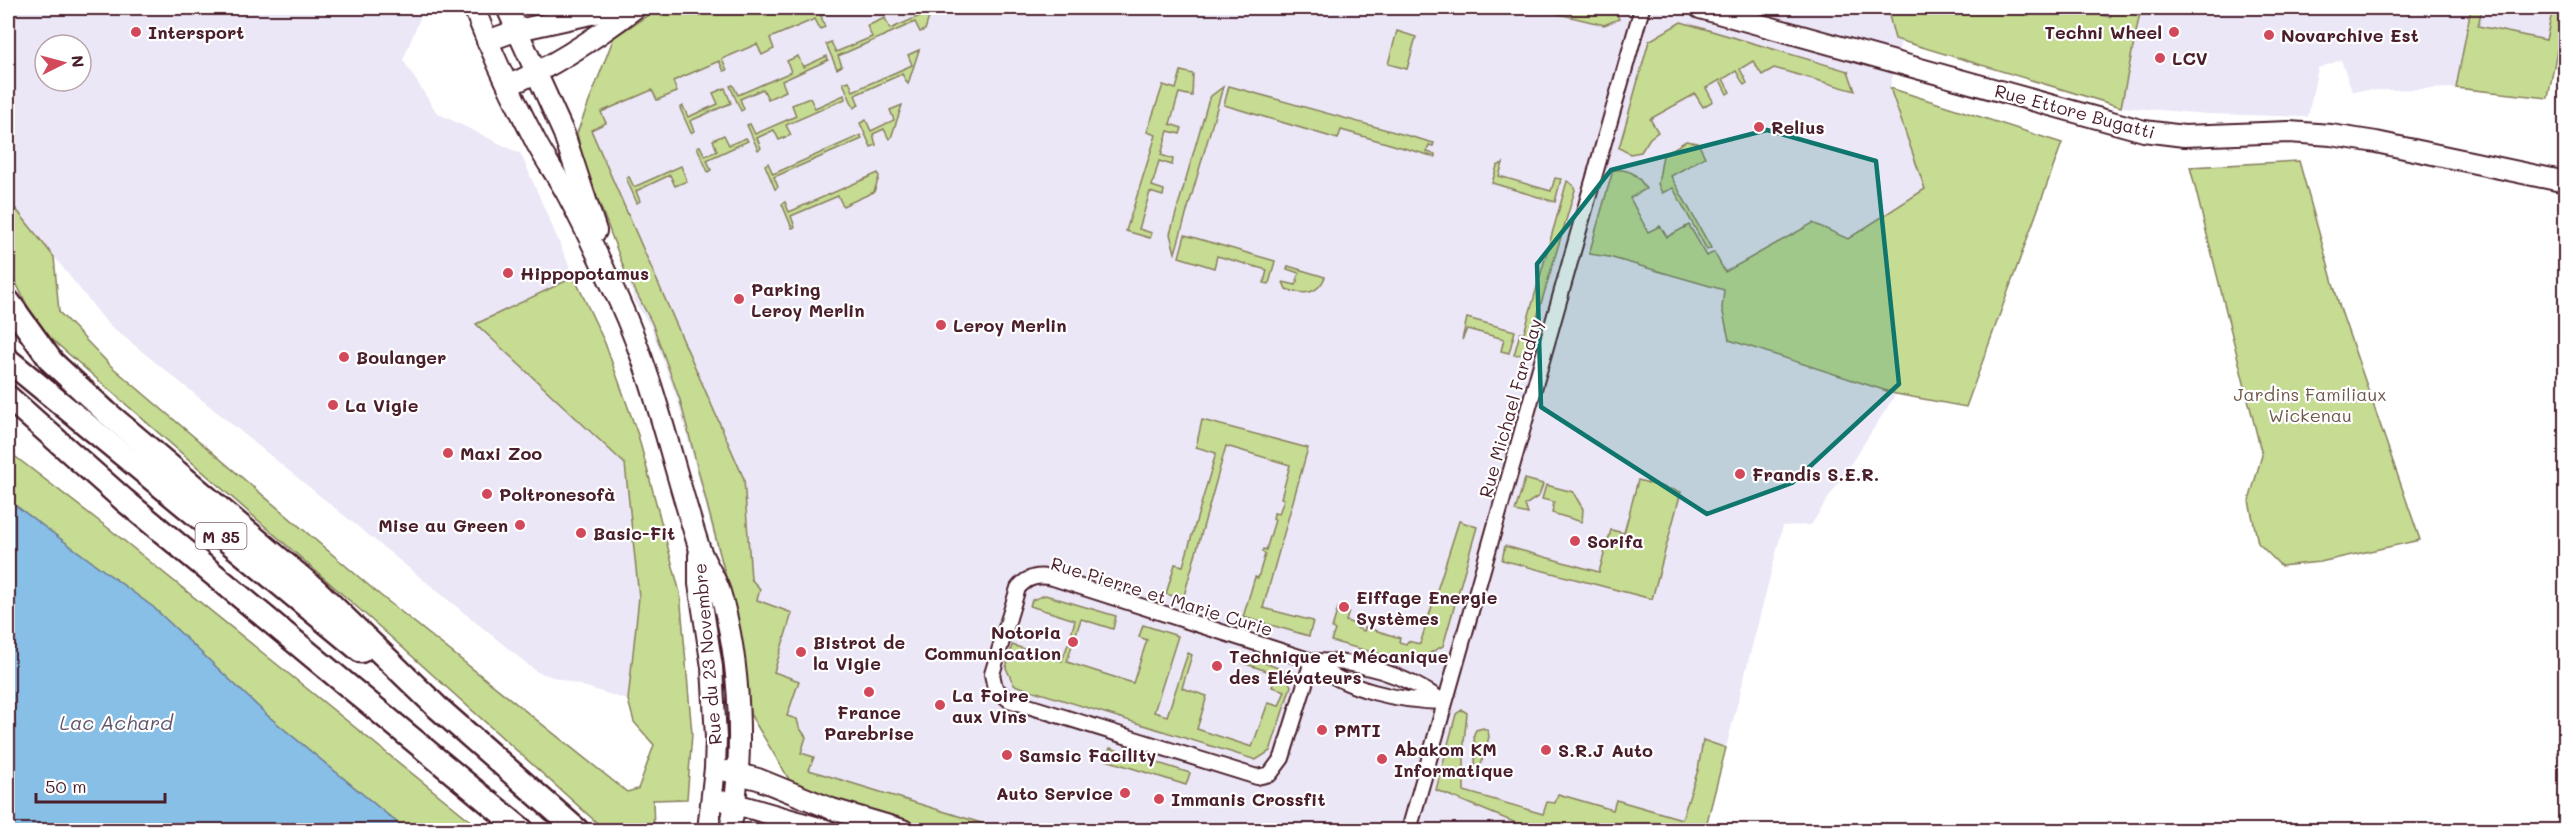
<svg xmlns="http://www.w3.org/2000/svg" width="2573" height="838" font-family="Mali,sans-serif">
  <rect width="100%" height="100%" fill="#fff"/>
  <filter id="ink" filterUnits="userSpaceOnUse"><feTurbulence type="fractalNoise" baseFrequency=".0167" numOctaves="2"/><feDisplacementMap in="SourceGraphic" scale="12" xChannelSelector="R" yChannelSelector="G"/><feConvolveMatrix kernelMatrix="1 2 1 2 8 2 1 2 1" color-interpolation-filters="sRGB"/></filter>
  <g filter="url(#ink)">
    <g fill="#ece7f6" fill-rule="evenodd">
      <path d="M8,8H424L403,60L437,113L521,154L574,277L476,324L625,464L639,597L628,700L537,672L107,323L8,199ZM45,45H81V81H45Z"/>
      <path d="M602,8H1534L1604,25L1619,19L1614,8H2565V38L2562,33L2548,98L2456,88L2352,91L2341,60L2318,68L2308,117L2208,114L2121,107L1901,41L1890,88L1925,189L1848,239L1729,339L1896,394L1811,525L1783,526L1705,830H1004L809,770L784,720L740,623L718,553L678,402L651,327L636,304L577,138L615,31Z"/>
    </g>
    <g fill="#c5dc92" stroke="#887e5e" stroke-width="1.5">
      <path d="M659,8H841L821,16L825,27L820,29L815,19L770,38L774,49L762,55L757,44L722,59L727,70L724,71L719,61L673,81L677,92L657,100L652,90L601,112L606,123L591,130L744,479L751,579L760,589L757,600L792,613L774,672L799,681L787,716L797,719L799,727L806,737L801,753L814,757L809,770L1004,830H934L802,788L790,781L750,714L741,635L680,400L652,323L625,271L583,160L577,133L614,37Z"/>
      <path d="M1534,8H1614L1619,19L1604,25Z"/>
      <path d="M1887,8H2075L2110,17L2112,8H2141L2121,107L1895,39Z"/>
      <path d="M2471,8H2482L2478,26L2546,40L2553,8H2565L2548,98L2456,88Z"/>
      <path d="M931,11L925,30L920,32L915,22L838,56L842,66L837,69L826,44L831,42L836,52L872,37L867,26L885,18L890,29Z"/>
      <path d="M1681,22L1848,71L1855,91L1774,68L1762,75L1753,61L1740,69L1747,83L1744,85L1736,71L1723,79L1730,92L1727,94L1720,80L1706,88L1713,101L1703,107L1695,94L1650,119L1658,132L1650,138L1641,152L1630,154L1619,148L1649,41Z"/>
      <path d="M1397,31L1416,37L1407,69L1388,64Z"/>
      <path d="M919,50L908,84L902,74L855,95L859,105L854,108L843,83L849,81L853,91L912,65L908,55Z"/>
      <path d="M798,56L803,67L827,56L828,60L782,81L786,91L768,99L763,89L740,99L744,109L741,111L730,86L733,85L738,95L791,72L787,61Z"/>
      <path d="M1181,71L1193,74L1192,96L1179,93L1170,124L1182,128L1180,134L1168,131L1161,155L1173,159L1172,165L1159,161L1152,186L1164,190L1163,196L1150,192L1139,229L1152,233L1150,238L1126,231L1156,135L1147,132L1163,85L1176,89Z"/>
      <path d="M1229,86L1434,143L1433,146L1429,145L1427,152L1435,154V157L1341,130L1338,139L1224,105Z"/>
      <path d="M1223,87L1175,253L1170,234L1208,102L1211,96Z"/>
      <path d="M725,88L731,103L690,121L694,131L691,133L680,108L683,106L688,117L718,104L713,93Z"/>
      <path d="M1890,88L2062,143L1966,407L1896,394L1729,340L1722,308L1724,290L1609,257L1589,254L1613,170C1630,168 1638,175 1646,189L1630,198L1648,232L1660,226L1667,237L1689,225L1707,256L1714,252L1725,272L1813,223L1848,239L1925,189Z"/>
      <path d="M844,95L845,99L786,125L791,135L779,140L774,130L757,138L761,148L758,150L747,125L750,124L755,134L796,116L792,105L810,98L815,108Z"/>
      <path d="M902,105L891,138L889,139L884,129L873,134L876,145L871,147L860,123L866,120L871,131L894,120L890,110Z"/>
      <path d="M724,135L729,145L746,138L748,141L707,160L711,170L708,172L697,147L700,146L705,156L717,151L713,140Z"/>
      <path d="M861,135L862,139L774,177L778,187L775,189L765,165L768,163L773,174Z"/>
      <path d="M1686,141L1698,143L1705,157L1671,176L1711,248L1707,250L1673,188L1662,193L1658,184L1663,155Z"/>
      <path d="M2299,161L2340,308L2420,540L2320,562L2281,566L2258,543L2249,501L2262,455L2190,167Z"/>
      <path d="M1503,163L1499,176L1551,191L1555,178L1561,179L1555,202L1492,183L1497,166Z"/>
      <path d="M681,166L687,181L675,186L670,175L636,191L640,201L637,203L626,178L629,177L634,187Z"/>
      <path d="M878,173L879,177L874,192L843,206L838,196L791,216L795,227L792,228L782,204L785,202L789,212Z"/>
      <path d="M1567,181L1573,185L1575,190L1526,354L1514,355L1520,333H1524Z"/>
      <path d="M8,199L54,257L59,312L111,366L380,595L627,792L638,789L654,745L634,722L628,700L639,597L625,464L476,324L574,277L605,343L638,435L680,593L692,734L687,799L653,800L654,830H605L383,630L47,335L30,311L8,267Z"/>
      <path d="M1185,235L1275,261L1269,284L1264,283L1267,270L1217,256L1214,268L1179,257Z"/>
      <path d="M1288,266L1325,277C1318,295 1302,295 1286,289L1283,282L1296,285L1299,273L1287,269Z"/>
      <path d="M1467,318L1515,331L1509,353L1501,351L1504,339L1467,329L1462,340Z"/>
      <path d="M1202,420L1308,448L1263,608L1313,621L1309,636L1243,617L1255,577L1258,578L1265,554L1262,552L1263,549L1266,550L1275,520L1273,519L1274,513L1279,514L1284,499L1281,498L1290,465L1226,446L1183,599L1166,594L1175,564L1183,566L1216,453L1196,447Z"/>
      <path d="M8,451L112,531L482,830H406L268,716L153,607L8,500Z"/>
      <path d="M1525,479L1543,484L1539,496L1525,505L1528,514L1515,511Z"/>
      <path d="M1638,480L1681,492L1652,599L1502,560L1505,546L1599,572L1611,530L1624,533Z"/>
      <path d="M1546,485L1573,492L1583,509L1582,522L1552,513L1554,502L1542,499Z"/>
      <path d="M1459,521L1477,527L1443,646L1412,663L1331,641L1335,630L1332,628L1338,608L1349,611L1346,621L1358,625L1357,628L1364,631L1365,627L1400,638L1399,642L1406,644L1408,641L1420,644Z"/>
      <path d="M1045,595L1116,616L1113,629L1081,619L1074,640L1070,639L1075,620L1030,606L1032,600Z"/>
      <path d="M1143,625L1178,636L1154,712L1167,716L1188,653L1192,655L1182,688L1207,696L1197,729L1252,747L1268,703L1279,706L1285,691L1272,687L1276,674L1243,663C1255,656 1271,666 1283,670L1291,686L1270,751L1256,760L1014,685L1006,668L1012,645L1062,661L1068,644L1072,645L1067,662L1133,683L1147,640L1139,637Z"/>
      <path d="M1462,710L1467,713L1464,742V791L1543,814L1547,802L1555,803L1558,794L1613,810L1616,800L1682,819L1698,770L1703,740L1726,748L1705,830H1533L1436,790L1456,714Z"/>
      <path d="M1483,728L1488,731L1489,737L1476,781L1474,734L1476,730Z"/>
      <path d="M1110,748L1190,773L1186,785L1106,760Z"/>
    </g>
    <path fill="#88bfe6" stroke="#6f7f9b" stroke-width="1.5" d="M8,500L153,607L268,716L406,830H8Z"/>
    <g fill="none" stroke-linecap="round" stroke-linejoin="round">
      <defs>
        <g id="minor">
          <path d="M1312,661L1282,758L1270,774L1257,777L1009,700L995,688L992,674L1018,588C1028,576 1039,575 1053,578L1312,661C1359,660 1406,675 1444,702"/>
          <path d="M1312,661C1346,691 1401,701 1444,702"/>
          <path d="M1409,830L1642,8"/>
        </g>
        <g id="secondary">
          <path d="M474,8C492,54 514,100 537,144C546,161 558,177 567,194C586,229 602,265 619,301C655,380 672,464 699,547C704,563 715,576 720,592C741,661 745,760 730,830"/>
          <path d="M507,8L564,134L596,231"/>
          <path d="M1700,8L2144,131L2184,136L2289,132L2331,135L2376,142L2566,182"/>
          <path d="M487,41L518,30L600,12L608,8"/>
          <path d="M509,85C555,66 596,38 635,8"/>
          <path d="M699,555V584L712,667L716,738L715,768L708,830"/>
          <path d="M727,771L758,779L832,809L903,830"/>
          <path d="M725,801L826,830"/>
        </g>
        <g id="trunk">
          <path d="M8,301L52,362L106,412L316,590L437,707L577,830"/>
          <path d="M8,360L361,651"/>
          <path d="M8,397L124,500L522,830"/>
        </g>
      </defs>
      <use href="#minor" stroke="#4a1f2b" stroke-width="18"/>
      <use href="#secondary" stroke="#4a1f2b" stroke-width="24"/>
      <use href="#trunk" stroke="#4a1f2b" stroke-width="27"/>
      <use href="#minor" stroke="#fff" stroke-width="14"/>
      <use href="#secondary" stroke="#fff" stroke-width="20"/>
      <use href="#trunk" stroke="#fff" stroke-width="22"/>
    </g>
  </g>
  <path fill="#0f766e" fill-opacity="0.2" stroke="#0f766e" stroke-width="4.5" stroke-linejoin="round" d="M1767,130L1876,161L1899,384L1792,483L1707,514L1541,407L1537,264L1611,170Z"/>
  <g fill="#d1495b" stroke="#fff" stroke-width="2">
    <circle cx="136" cy="32" r="6"/>
    <circle cx="2174" cy="32" r="6"/>
    <circle cx="2269" cy="35" r="6"/>
    <circle cx="2160" cy="58" r="6"/>
    <circle cx="1759" cy="127" r="6"/>
    <circle cx="508" cy="273" r="6"/>
    <circle cx="739" cy="299" r="6"/>
    <circle cx="941" cy="325" r="6"/>
    <circle cx="344" cy="357" r="6"/>
    <circle cx="333" cy="405" r="6"/>
    <circle cx="448" cy="453" r="6"/>
    <circle cx="1740" cy="474" r="6"/>
    <circle cx="487" cy="494" r="6"/>
    <circle cx="520" cy="525" r="6"/>
    <circle cx="581" cy="533" r="6"/>
    <circle cx="1575" cy="541" r="6"/>
    <circle cx="1344" cy="607" r="6"/>
    <circle cx="1073" cy="642" r="6"/>
    <circle cx="801" cy="652" r="6"/>
    <circle cx="1217" cy="666" r="6"/>
    <circle cx="869" cy="692" r="6"/>
    <circle cx="940" cy="705" r="6"/>
    <circle cx="1322" cy="730" r="6"/>
    <circle cx="1546" cy="750" r="6"/>
    <circle cx="1007" cy="755" r="6"/>
    <circle cx="1382" cy="759" r="6"/>
    <circle cx="1125" cy="793" r="6"/>
    <circle cx="1159" cy="799" r="6"/>
  </g>
  <g text-anchor="middle" dominant-baseline="central" stroke-width="4.5" stroke-linejoin="round" paint-order="stroke">
    <rect fill="#fff" stroke="#80626b" stroke-width="1.5" x="195.5" y="523" width="51" height="26" rx="4.5"/>
    <g font-size="16" font-weight="bold" fill="#4a1f2b">
      <text x="221" y="536">M 35</text>
    </g>
    <g font-size="18" font-weight="bold" fill="#4a1f2b" stroke="#fff" text-anchor="start">
      <text x="148" y="32">Intersport</text>
      <text x="2162" y="32" text-anchor="end">Techni Wheel</text>
      <text x="2281" y="35">Novarchive Est</text>
      <text x="2172" y="58">LCV</text>
      <text x="1771" y="127">Relius</text>
      <text x="520" y="273">Hippopotamus</text>
      <text x="751" y="289">Parking<tspan x="751" dy="21">Leroy Merlin</tspan></text>
      <text x="953" y="325">Leroy Merlin</text>
      <text x="356" y="357">Boulanger</text>
      <text x="345" y="405">La Vigie</text>
      <text x="460" y="453">Maxi Zoo</text>
      <text x="1752" y="474">Frandis S.E.R.</text>
      <text x="499" y="494">Poltronesofà</text>
      <text x="508" y="525" text-anchor="end">Mise au Green</text>
      <text x="593" y="533">Basic-Fit</text>
      <text x="1587" y="541">Sorifa</text>
      <text x="1356" y="597">Eiffage Energie<tspan x="1356" dy="21">Systèmes</tspan></text>
      <text x="1061" y="632" text-anchor="end">Notoria<tspan x="1061" dy="21">Communication</tspan></text>
      <text x="813" y="642">Bistrot de<tspan x="813" dy="21">la Vigie</tspan></text>
      <text x="1229" y="656">Technique et Mécanique<tspan x="1229" dy="21">des Elévateurs</tspan></text>
      <text x="952" y="695">La Foire<tspan x="952" dy="21">aux Vins</tspan></text>
      <text x="869" y="712" text-anchor="middle">France<tspan x="869" dy="21">Parebrise</tspan></text>
      <text x="1334" y="730">PMTI</text>
      <text x="1394" y="749">Abakom KM<tspan x="1394" dy="21">Informatique</tspan></text>
      <text x="1558" y="750">S.R.J Auto</text>
      <text x="1019" y="755">Samsic Facility</text>
      <text x="1113" y="793" text-anchor="end">Auto Service</text>
      <text x="1171" y="799">Immanis Crossfit</text>
    </g>
    <g font-size="18" fill="#4a1f2b" stroke="#fff">
      <text transform="translate(2075 111) rotate(15)">Rue Ettore Bugatti</text>
      <text transform="translate(1510 408) rotate(-74)">Rue Michael Faraday</text>
      <text transform="translate(1162 596) rotate(17)">Rue Pierre et Marie Curie</text>
      <text transform="translate(707 654) rotate(-95)">Rue du 23 Novembre</text>
    </g>
    <g font-size="18" fill="#6f584a" stroke="#fff">
      <text x="2310" y="394">Jardins Familiaux<tspan x="2310" dy="21">Wickenau</tspan></text>
    </g>
    <g font-size="20" font-style="italic" fill="#60576c" stroke="#fff">
      <text x="116" y="722">Lac Achard</text>
    </g>
  </g>
  <rect width="2573" height="838" fill="none" stroke="#fff" stroke-width="30"/>
  <rect x="15" y="15" width="2543" height="808" fill="none" stroke="#4a1f2b" stroke-width="2" filter="url(#ink)"/>
  <g transform="translate(63 63) rotate(84)"><circle r="28" fill="#ffffff" stroke="#b7a5aa" stroke-width="1.5"/>
  <path d="M0-4.5L10 22L0 15L-10 22Z" fill="#d1495b"/>
  <text y="-9" font-size="16" font-weight="bold" text-anchor="middle" fill="#4a1f2b">N</text>
  </g>
  <path d="M36 793v9h129v-9" fill="none" stroke="#4a1f2b" stroke-width="3"/>
  <text x="45" y="793" font-size="18" fill="#4a1f2b" stroke="#ffffff" stroke-width="4.5" paint-order="stroke">50 m</text>
</svg>
